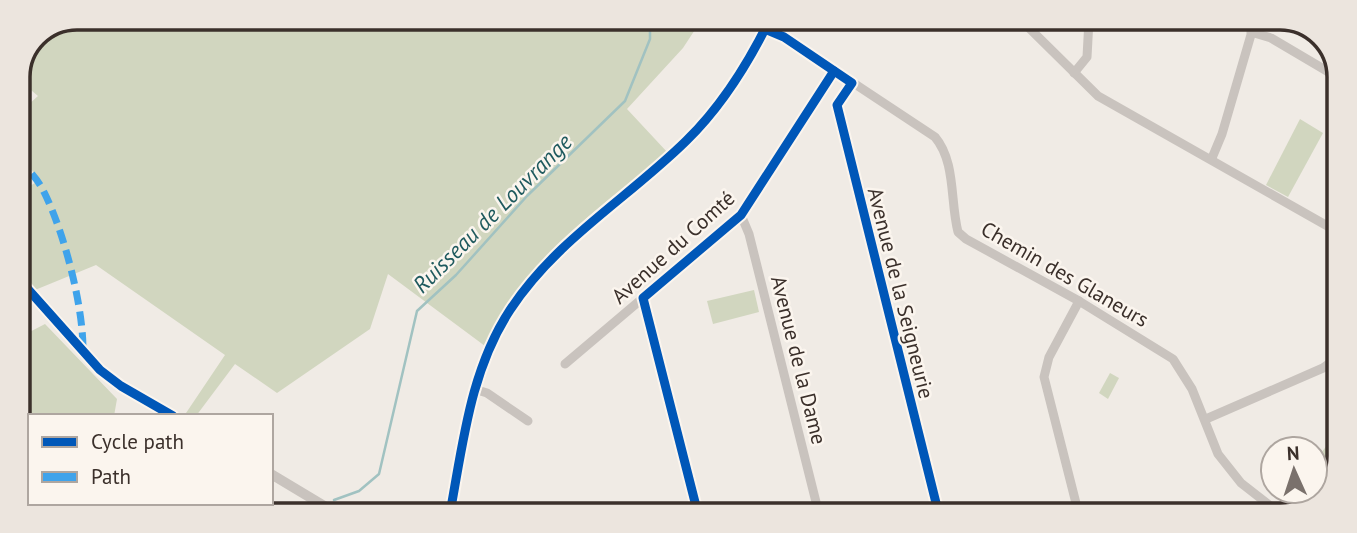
<svg xmlns="http://www.w3.org/2000/svg" width="1357" height="533" font-family="'PT Sans',sans-serif">
  <rect width="100%" height="100%" fill="#f0ebe5"/>
  <g fill="#d1d6bf">
    <path d="M75,18L89,31L106,18L702,19L683,48L627,109L668,153C594,211 526,259 485,346L388,274L370,329L277,393L235,364L196,416H184L225,355L96,265L35,290L18,271V193L40,180L18,154V114L38,96L18,79V74L35,35Z"/>
    <path d="M1300,119L1323,133L1288,197L1266,185Z"/>
    <path d="M754,290L759,312L713,324L707,301Z"/>
    <path d="M45,324L117,399L114,416H30V492L18,460V338Z"/>
    <path d="M1110,373L1119,378L1108,399L1099,393Z"/>
    <path d="M1337,432C1336,476 1336,497 1291,512L1281,505L1292,491H1315V461Z"/>
    <path d="M45,503H101L100,512H58Z"/>
  </g>
  <g fill="none" stroke-linecap="round" stroke-linejoin="round">
    <path stroke="#a1c2c1" stroke-width="2.5" d="M334,500L359,491L379,474L417,311L456,275L527,196L625,101L650,39V19"/>
    <g stroke="#c9c3be" stroke-width="9">
      <path d="M1021,20L1098,96L1338,232"/>
      <path d="M765,29L784,37L935,137C956,162 950,201 958,232L966,239L1079,301L1173,359L1192,389L1218,454L1241,483L1282,515"/>
      <path d="M1251,32L1271,38L1332,74H1339"/>
      <path d="M1074,73L1087,57L1089,20"/>
      <path d="M852,83L837,105L939,515"/>
      <path d="M1212,158L1222,134L1255,21"/>
      <path d="M741,215L749,234L819,514"/>
      <path d="M643,298L698,514"/>
      <path d="M565,364L741,215L834,71"/>
      <path d="M474,389L487,393L528,421"/>
      <path d="M1206,419L1323,368L1337,358"/>
      <path d="M1079,515L1044,377L1049,357L1079,301"/>
    </g>
    <g stroke="#c9c3be" stroke-width="10">
      <path d="M18,278L100,370L121,386L173,416"/>
      <path d="M271,474L336,513"/>
      <path d="M450,513C463,444 470,371 510,310C556,240 627,199 686,141C722,106 748,64 770,19"/>
    </g>
    <g stroke="#3fa3eb" stroke-width="7" stroke-dasharray="14 7" stroke-linecap="butt">
      <path d="M18,158C27,169 38,179 44,192C64,232 83,305 83,349"/>
      <path d="M1287,513L1293,505L1307,506"/>
    </g>
    <defs>
      <g id="cycleway">
        <path d="M765,29L784,37L852,83L837,105L939,515"/>
        <path d="M18,278L100,370L121,386L173,416"/>
        <path d="M450,513C463,444 470,371 510,310C556,240 627,199 686,141C722,106 748,64 770,19"/>
        <path d="M698,514L643,298L741,215L834,71"/>
      </g>
    </defs>
    <use href="#cycleway" stroke="#fbf5ee" stroke-width="13"/>
    <use href="#cycleway" stroke="#0057b8" stroke-width="9"/>
  </g>
  <g text-anchor="middle" dominant-baseline="central" stroke-width="5" stroke-linejoin="round" paint-order="stroke">
    <g font-size="21" fill="#3b302b" stroke="#fbf5ee">
      <text transform="translate(673 247) rotate(-42)">Avenue du Comté</text>
      <text transform="translate(1065 274) rotate(30)">Chemin des Glaneurs</text>
      <text transform="translate(901 293) rotate(76)">Avenue de la Seigneurie</text>
      <text transform="translate(799 360) rotate(76)">Avenue de la Dame</text>
    </g>
    <g font-size="23" font-style="italic" fill="#1f5a5e" stroke="#fbf5ee">
      <text transform="translate(492 213) rotate(-45)">Ruisseau de Louvrange</text>
    </g>
  </g>
  <path d="M0 0H1357V533H0ZM77 30H1280A47 47 0 0 1 1327 77V456A47 47 0 0 1 1280 503H77A47 47 0 0 1 30 456V77A47 47 0 0 1 77 30Z" fill="#ece5de" fill-rule="evenodd"/>
  <path fill="none" stroke="#3b302b" stroke-width="3.5" d="M77 30H1280A47 47 0 0 1 1327 77V456A47 47 0 0 1 1280 503H77A47 47 0 0 1 30 456V77A47 47 0 0 1 77 30Z"/>
  <rect x="28" y="414" width="245" height="91" fill="#fbf5ee" stroke="#aea6a0" stroke-width="2"/>
  <rect x="42" y="437" width="35" height="10" fill="#0057b8" stroke="#aea6a0" stroke-width="2"/>
  <text x="91" y="449" font-size="21" fill="#3b302b">Cycle path</text>
  <rect x="42" y="472" width="35" height="10" fill="#3fa3eb" stroke="#aea6a0" stroke-width="2"/>
  <text x="91" y="484" font-size="21" fill="#3b302b">Path</text>
  <g transform="translate(1294 470) rotate(357)"><circle r="33" fill="#fbf5ee" stroke="#aea6a0" stroke-width="2"/>
  <path d="M0-5L12 26L0 18L-12 26Z" fill="#7a716c"/>
  <text y="-10" font-size="19" font-weight="bold" text-anchor="middle" fill="#3b302b">N</text>
  </g>
</svg>
